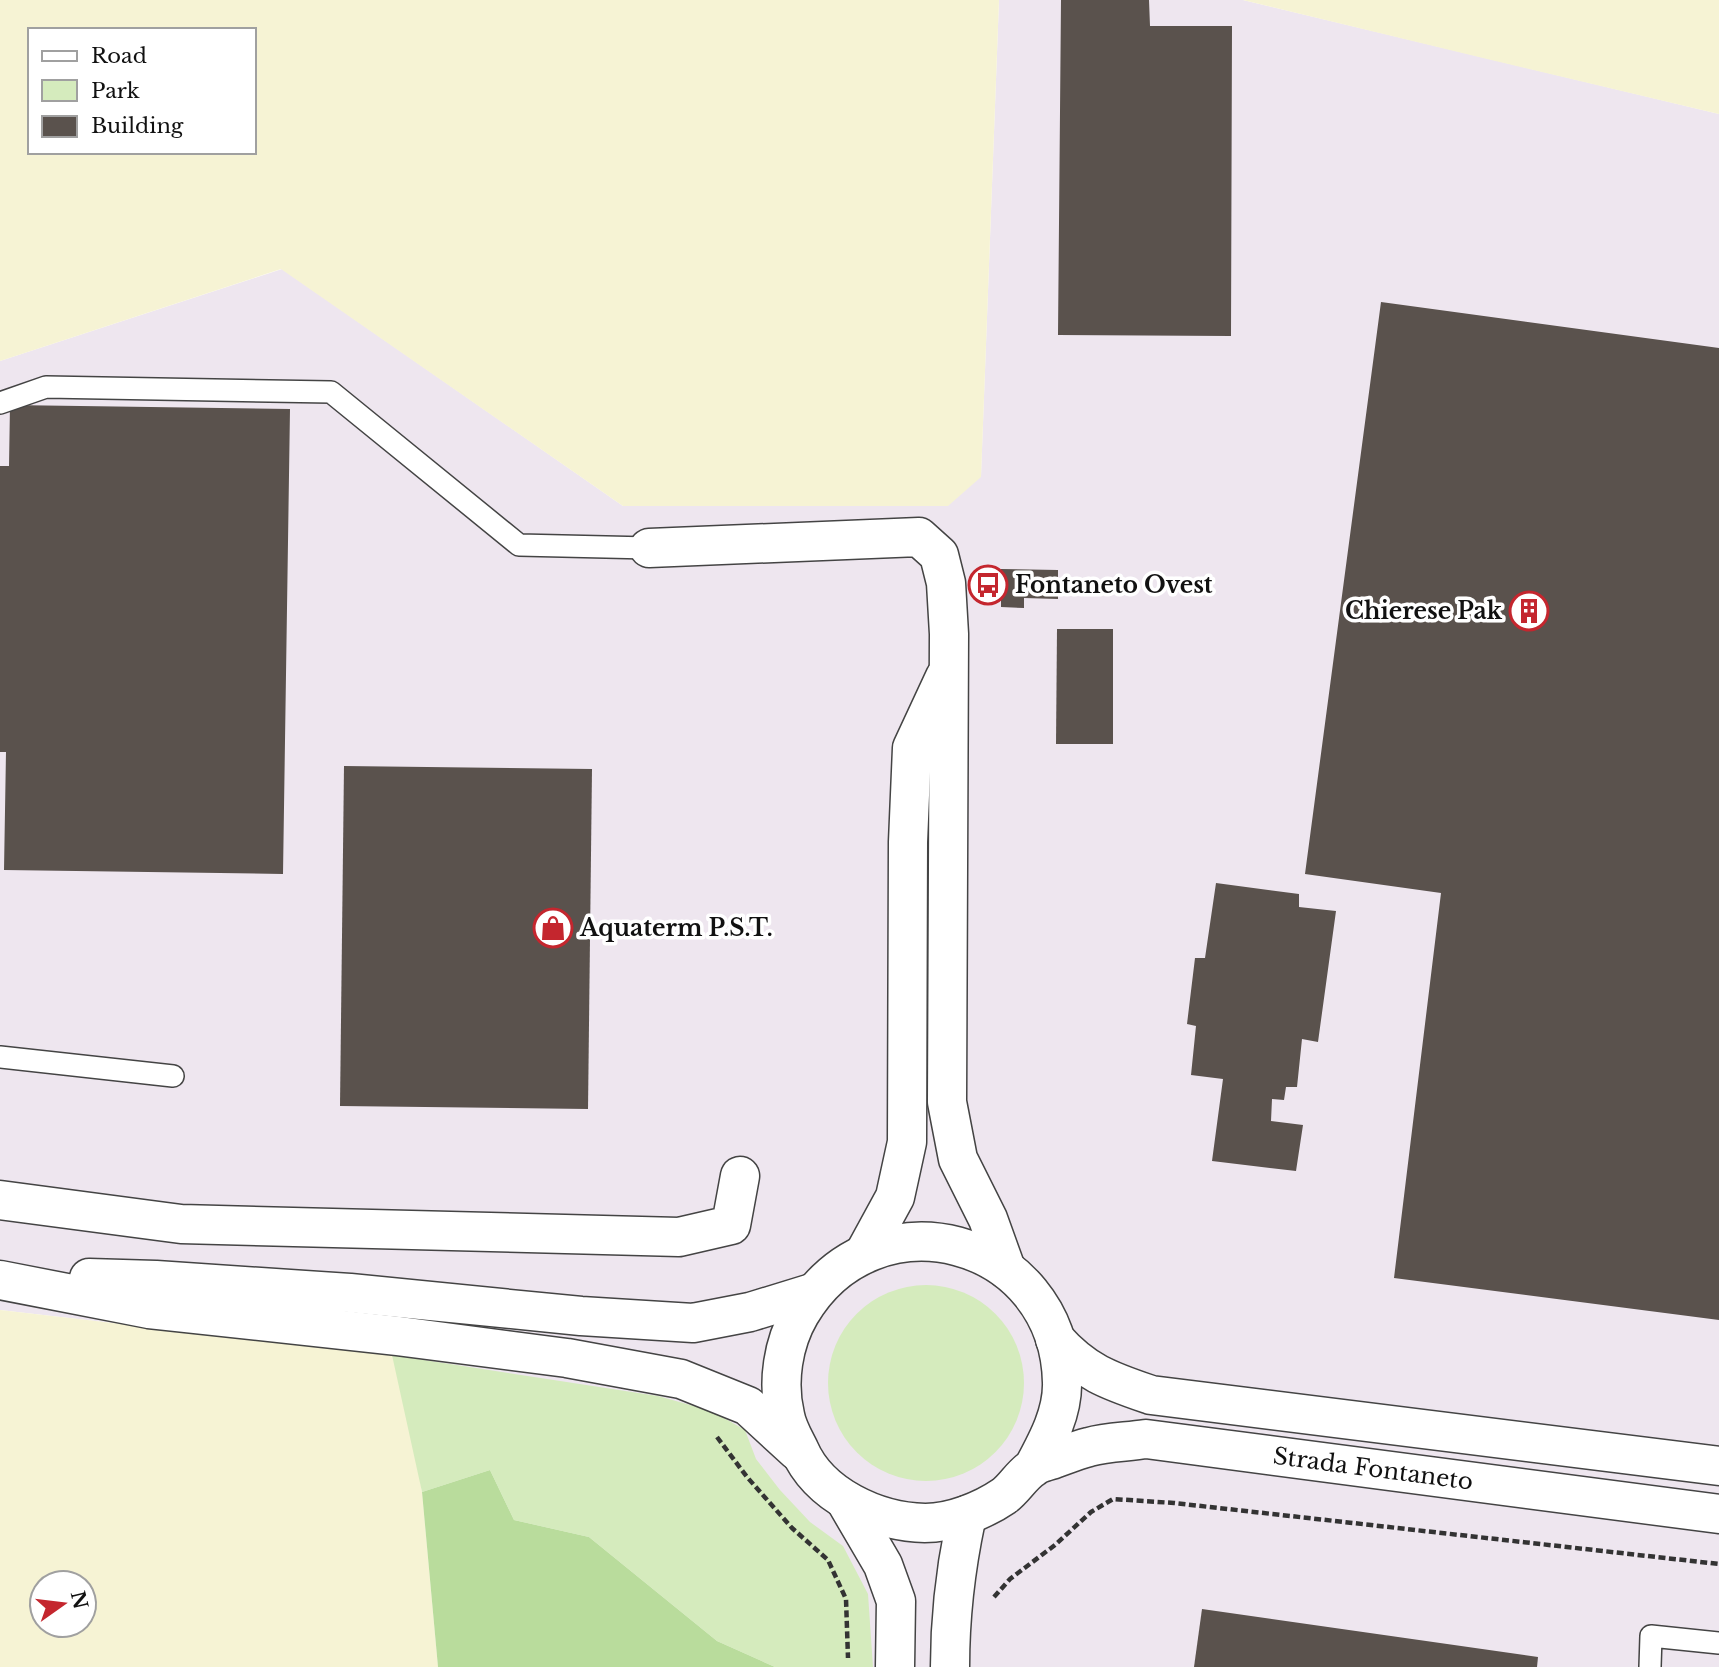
<svg xmlns="http://www.w3.org/2000/svg" width="1719" height="1667" font-family="'Libre Baskerville',serif">
  <rect width="100%" height="100%" fill="#fffdf5"/>
  <path fill="#eee6ef" d="M999,0H1243L1719,114V1667H822L399,1356L0,1310V361L282,269L623,506L981,476Z"/>
  <g fill="#f6f3d4" fill-rule="evenodd">
    <path d="M0,0H999L981,477L948,506H623L281,269L0,361ZM30,30H254V152H30Z"/>
    <path d="M1243,0H1719V114L1483,58Z"/>
    <path d="M0,1310L400,1356L422,1492L438,1667H0ZM42,1583H84V1625H42Z"/>
  </g>
  <g fill="#d5ebbd">
    <circle cx="926" cy="1383" r="98"/>
    <path d="M392,1355L658,1396L712,1411L745,1430L756,1459L780,1490L810,1522L843,1546L868,1594L873,1667H775L717,1641L589,1537L514,1520L490,1470L422,1492Z"/>
  </g>
  <path fill="#b9dc9c" d="M490,1470L514,1520L589,1537L717,1641L775,1667H438L422,1492Z"/>
  <g fill="#5a524d">
    <path d="M1061,0H1149L1150,26H1232L1231,336L1058,335Z"/>
    <path d="M1381,302L1719,348V1320L1394,1278L1441,893L1305,874Z"/>
    <path d="M10,405L290,409L283,874L4,870L6,752H0V466H9Z"/>
    <path d="M1001,569L1058,570V599L1024,598V608L1001,607Z"/>
    <path d="M1057,629H1113V744H1056Z"/>
    <path d="M344,766L592,769L588,1109L340,1106Z"/>
    <path d="M1216,883L1299,894V907L1336,911L1318,1042L1302,1039L1297,1087H1286L1284,1100L1272,1099L1271,1121L1303,1125L1296,1171L1212,1161L1223,1079L1191,1075L1196,1026L1187,1024L1195,958H1205Z"/>
    <path d="M1202,1609L1538,1657L1537,1667H1194Z"/>
  </g>
  <g fill="none" stroke-linecap="round" stroke-linejoin="round">
    <defs>
      <g id="service">
        <path d="M0,403L46,387L331,392L519,545L649,548"/>
        <path d="M0,1057L173,1076"/>
        <path d="M1650,1667L1651,1636L1719,1643"/>
      </g>
      <g id="minor">
        <path d="M649,548L919,537L939,555L946,583L949,634L947,1102L958,1159L988,1219L1006,1269"/>
        <path d="M0,1200L181,1224L679,1237L731,1225L740,1176"/>
        <path d="M865,1252L895,1197L907,1142L908,842L912,748L945,677"/>
      </g>
      <g id="tertiary">
        <path d="M89,1278L156,1280L350,1293L581,1316L693,1323L750,1312L812,1293"/>
        <path d="M0,1280L149,1309L398,1336L567,1358L681,1379L748,1406L797,1451"/>
        <path d="M1055,1339C1085,1373 1110,1381 1151,1395L1719,1466"/>
        <path id="s1" d="M1034,1466C1048,1440 1063,1412 1062,1382C1059,1237 874,1188 800,1314C783,1343 777,1382 785,1415C787,1427 794,1439 799,1449C819,1496 877,1522 925,1523C951,1523 982,1511 1004,1496C1015,1488 1022,1474 1034,1467C1039,1463 1048,1461 1054,1459C1065,1455 1077,1450 1089,1447C1107,1442 1127,1442 1146,1439L1719,1514"/>
        <path d="M845,1500L883,1565L896,1601L895,1667"/>
        <path d="M950,1667C950,1615 956,1565 967,1515"/>
      </g>
    </defs>
    <use href="#service" stroke="#444" stroke-width="24"/>
    <use href="#minor" stroke="#444" stroke-width="41"/>
    <use href="#tertiary" stroke="#444" stroke-width="41"/>
    <g stroke="#333" stroke-width="4.5" stroke-dasharray="7 3.5" stroke-linecap="butt">
      <path d="M717,1437L747,1477L792,1528L828,1560L846,1599L848,1658"/>
      <path d="M994,1597L1010,1579L1055,1545L1091,1512L1113,1499L1174,1503L1719,1564"/>
    </g>
    <use href="#service" stroke="#fff" stroke-width="21"/>
    <use href="#minor" stroke="#fff" stroke-width="38"/>
    <use href="#tertiary" stroke="#fff" stroke-width="38"/>
  </g>
  <defs>
    <symbol id="bus-ring" viewBox="-11 -11 22 22"><circle r="9.5" fill="#fff" stroke="#c4262e" stroke-width="1.5"/><path d="M-5-6H5V4H4V6H2V4H-2V6H-4V4H-5ZM-3.5-4V0h7V-4ZM-3.5 1.2v1.5H-2V1.2ZM2 1.2v1.5H3.5V1.2Z" fill="#c4262e"/></symbol>
    <symbol id="building-ring" viewBox="-11 -11 22 22"><circle r="9.5" fill="#fff" stroke="#c4262e" stroke-width="1.5"/><path d="M-4-6H4V6H1V3H-1V6H-4ZM-2.5-4.3h1.7v1.8h-1.7ZM.8-4.3h1.7v1.8H.8ZM-2.5-1h1.7V.8h-1.7ZM.8-1h1.7V.8H.8Z" fill="#c4262e"/></symbol>
    <symbol id="shop-ring" viewBox="-11 -11 22 22"><circle r="9.5" fill="#fff" stroke="#c4262e" stroke-width="1.5"/><path d="M-5-2.5h2.3a2.7 3.5 0 0 1 5.4 0H5L5.5 6h-11ZM-1.5-2.5h3a1.5 2.3 0 0 0-3 0Z" fill="#c4262e"/></symbol>
  </defs>
  <g fill-rule="evenodd">
    <use href="#bus-ring" x="966" y="563" width="44" height="44"/>
    <use href="#building-ring" x="1507" y="589" width="44" height="44"/>
    <use href="#shop-ring" x="531" y="906" width="44" height="44"/>
  </g>
  <g text-anchor="middle" dominant-baseline="central" stroke-width="7" stroke-linejoin="round" paint-order="stroke">
    <g font-size="23" font-weight="bold" fill="#111" stroke="#fff" text-anchor="start">
      <text x="1015" y="585">Fontaneto Ovest</text>
      <text x="1502" y="611" text-anchor="end">Chierese Pak</text>
      <text x="580" y="928">Aquaterm P.S.T.</text>
    </g>
    <g font-size="23" fill="#111" stroke="#fff">
      <text stroke="none"><textPath href="#s1" startOffset="1225">Strada Fontaneto</textPath></text>
    </g>
  </g>
  <rect x="28" y="28" width="228" height="126" fill="#ffffff" stroke="#a0a0a0" stroke-width="2"/>
  <rect x="42" y="51" width="35" height="10" fill="#ffffff" stroke="#a0a0a0" stroke-width="2"/>
  <text x="91" y="63" font-size="21" fill="#111111">Road</text>
  <rect x="42" y="80" width="35" height="21" fill="#d5ebbd" stroke="#a0a0a0" stroke-width="2"/>
  <text x="91" y="98" font-size="21" fill="#111111">Park</text>
  <rect x="42" y="116" width="35" height="21" fill="#5a524d" stroke="#a0a0a0" stroke-width="2"/>
  <text x="91" y="133" font-size="21" fill="#111111">Building</text>
  <g transform="translate(63 1604) rotate(76)"><circle r="33" fill="#ffffff" stroke="#a0a0a0" stroke-width="2"/>
  <path d="M0-5L12 26L0 18L-12 26Z" fill="#c4262e"/>
  <text y="-10" font-size="19" font-weight="bold" text-anchor="middle" fill="#111111">N</text>
  </g>
</svg>
